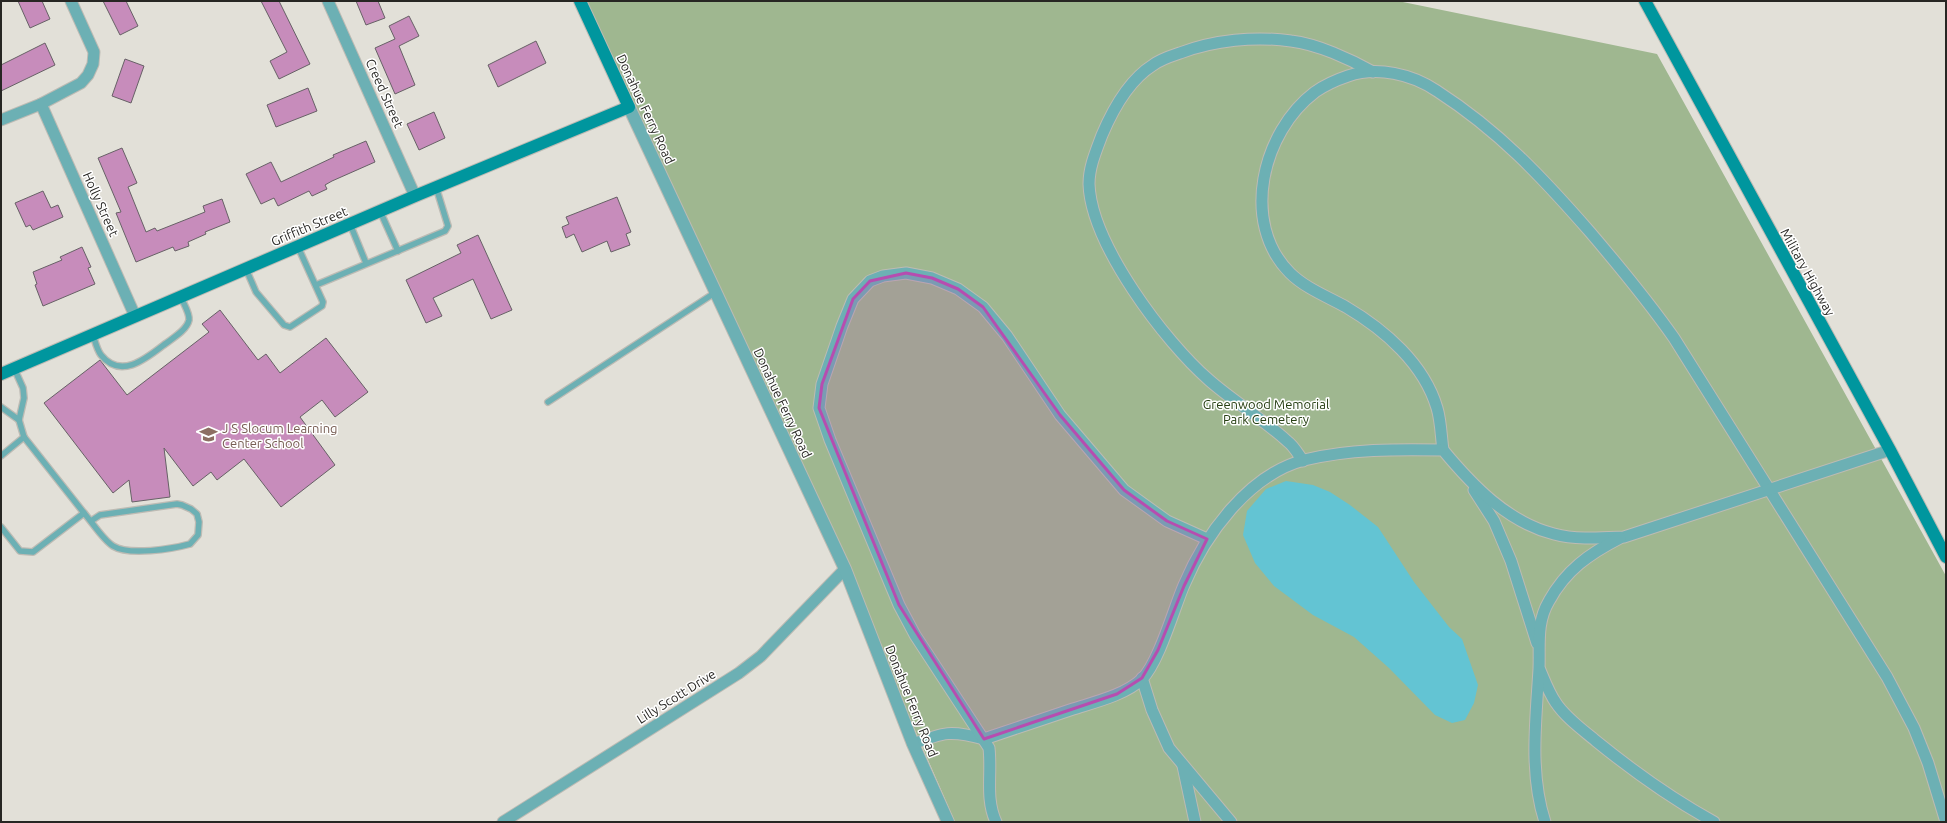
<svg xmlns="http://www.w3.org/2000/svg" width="1947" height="823" font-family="Ubuntu,sans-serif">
  <rect width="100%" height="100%" fill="#e2e0d8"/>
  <path fill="#9fb790" d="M587,1H1398L1657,54L1946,576V822H955L845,569L629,107Z"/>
  <path fill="#63c4d3" d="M1286,481L1313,485L1330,492L1350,505L1378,527L1414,582L1449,627L1462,639L1478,685L1474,703L1465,720L1452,723L1435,715L1389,668L1354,637L1313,615L1274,586L1255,563L1243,535L1247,511L1266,489Z"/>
  <g fill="#c78cbb" stroke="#676166">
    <path d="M18,1H42L50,19L30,28Z"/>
    <path d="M103,1H126L138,26L120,35Z"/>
    <path d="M261,1H279L310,64L279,79L270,61L287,52Z"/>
    <path d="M356,1H378L385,18L366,25Z"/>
    <path d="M409,16L419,36L399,46L415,85L395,94L375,48L395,39L389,26Z"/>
    <path d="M536,41L546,63L498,87L488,65Z"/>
    <path d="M45,43L55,65L1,91V65Z"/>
    <path d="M125,59L144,66L131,103L112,96Z"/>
    <path d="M308,88L317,111L276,127L267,105Z"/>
    <path d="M434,112L445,138L419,150L407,124Z"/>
    <path d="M366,141L375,162L332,181L325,185L327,189L312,196L309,191L278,206L274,198L261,204L246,174L271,162L281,182L334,157L333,155Z"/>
    <path d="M122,148L137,183L128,187L146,232L155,228L157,231L205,212L203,206L222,199L230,222L205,232L206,234L188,242L189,246L175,251L173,247L136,262L116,213L121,212L98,158Z"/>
    <path d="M43,191L51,208L58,205L63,217L33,230L30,225L26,227L15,203Z"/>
    <path d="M617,197L631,232L626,234L630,245L611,252L607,241L582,252L574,234L566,238L562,227L569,224L566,217Z"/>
    <path d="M478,235L512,310L491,319L473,279L433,298L442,316L426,323L406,280L461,253L457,245Z"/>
    <path d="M82,247L91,267L88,268L95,284L43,306L35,285L37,284L33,272L62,260L60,257Z"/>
    <path d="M220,310L258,360L266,354L280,373L326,338L368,392L335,417L322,400L300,417L335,465L281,507L244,459L217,480L211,472L193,486L164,448L170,497L132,502L129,480L113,493L44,403L100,360L127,395L209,332L202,324Z"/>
  </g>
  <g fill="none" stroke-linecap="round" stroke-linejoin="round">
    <defs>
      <g id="service">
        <path d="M380,211L398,251"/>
        <path d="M350,224L366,263"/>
        <path d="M246,269L256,292L284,325L290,327L322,306L323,302L298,247"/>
        <path d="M316,285L445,231L448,226L436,187"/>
        <path d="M93,335C95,341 97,350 101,355C121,380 147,358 165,344C173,338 187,330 189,320C190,313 183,303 181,297"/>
        <path d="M548,402L716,292"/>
        <path d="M1,407L19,420"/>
        <path d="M1,456L24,437L19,420L24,398L23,388L14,368"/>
        <path d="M84,513C92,522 103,540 113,546C129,556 172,549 190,544L198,535L199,522L197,514L191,509L182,505L177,504L100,515L91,521"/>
        <path d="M1,527L20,551L33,552L84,513L24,437"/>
      </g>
      <g id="minor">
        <path d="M328,1L415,196"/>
        <path d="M41,104L135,316"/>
        <path d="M1,120L41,104L81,83L88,75L93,64L94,52L71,1"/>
        <path d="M1443,450C1441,436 1441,421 1437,408C1424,364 1385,330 1346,307C1328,297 1305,288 1290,273C1240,223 1262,132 1315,92C1325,85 1336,80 1348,76C1377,66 1412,74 1437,91C1499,131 1542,177 1590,232C1619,266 1648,301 1674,338L1887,677L1914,728L1928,763L1946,822"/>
        <path d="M1303,461C1298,454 1294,446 1287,441C1263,419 1234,402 1209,380C1165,342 1091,244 1089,184C1089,167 1096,151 1102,135C1113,109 1129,80 1153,65C1161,59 1171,56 1180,53C1214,40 1255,36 1291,41C1317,44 1350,59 1373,72"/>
        <path d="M1474,490L1494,521L1511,561L1537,643"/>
        <path d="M1540,670C1545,682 1549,693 1556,703C1566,718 1583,730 1596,741C1633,771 1672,799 1714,822"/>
        <path d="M1142,678L1152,710L1169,748L1231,822"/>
        <path d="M913,744C944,732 951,730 984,739C1014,729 1043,719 1073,709C1095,702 1125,695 1142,679C1159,662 1174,608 1184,585C1205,535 1248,475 1304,460C1349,449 1397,449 1443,450C1472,485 1507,522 1554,534C1576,540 1601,538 1624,537L1890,450"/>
        <path d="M1183,766L1195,822"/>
        <path d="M503,822L739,673L761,656L845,569"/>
        <path d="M996,822C985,798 992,774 989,748L915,635L899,605L830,440L819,408L822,384L842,326L853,299L870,281L883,276L906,273L932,278L958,289L983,307L1007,336L1060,415L1124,490L1167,521L1207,539"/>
        <path d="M1545,822C1529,773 1536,719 1539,669C1540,645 1536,623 1549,601C1566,570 1589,554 1620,538"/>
      </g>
      <path id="tertiary" d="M629,107L845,569L913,744L948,822"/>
      <g id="secondary">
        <path d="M1645,1L1890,450L1946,557"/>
        <path d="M1,374L415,196L629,107L580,1"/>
      </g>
    </defs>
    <use href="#service" stroke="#bdbbb4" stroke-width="8"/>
    <use href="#minor" stroke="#bdbbb4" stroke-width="13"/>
    <use href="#tertiary" stroke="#bdbbb4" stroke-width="14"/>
    <use href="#secondary" stroke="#bdbbb4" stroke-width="14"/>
    <use href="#service" stroke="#6cb0b4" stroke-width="5.5"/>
    <use href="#minor" stroke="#6cb0b4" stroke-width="11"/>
    <use href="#tertiary" stroke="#6cb0b4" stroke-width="12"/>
    <use href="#secondary" stroke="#00969e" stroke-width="12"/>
  </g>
  <path fill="#b64db0" fill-opacity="0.2" stroke="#b64db0" stroke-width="3" stroke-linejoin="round" d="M906,273L932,278L958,289L983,307L1060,415L1124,490L1167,521L1207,539L1184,586L1158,650L1142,678L1117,694L984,739L899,605L819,408L822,384L853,299L870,281Z"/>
  <defs>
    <symbol id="school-bare" viewBox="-9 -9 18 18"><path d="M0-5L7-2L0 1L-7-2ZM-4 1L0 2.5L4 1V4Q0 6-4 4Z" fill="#8d6e63" stroke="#fff" stroke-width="2.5" paint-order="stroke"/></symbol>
  </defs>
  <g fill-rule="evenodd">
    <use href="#school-bare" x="196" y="422" width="25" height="25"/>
  </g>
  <g text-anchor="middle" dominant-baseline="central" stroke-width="3" stroke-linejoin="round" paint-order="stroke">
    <g font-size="13" fill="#272623" stroke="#fff">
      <text transform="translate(385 93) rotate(66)">Creed Street</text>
      <text transform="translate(646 109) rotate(65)">Donahue Ferry Road</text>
      <text transform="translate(101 204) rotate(66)">Holly Street</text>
      <text transform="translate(309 226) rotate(-23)">Griffith Street</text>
      <text transform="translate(1808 272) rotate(61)">Military Highway</text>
      <text transform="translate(783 403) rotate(65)">Donahue Ferry Road</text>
      <text transform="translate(676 696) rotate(-32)">Lilly Scott Drive</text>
      <text transform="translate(912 701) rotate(68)">Donahue Ferry Road</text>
    </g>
    <g font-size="13" fill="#253e12" stroke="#fff">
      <text x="1266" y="404">Greenwood Memorial<tspan x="1266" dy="15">Park Cemetery</tspan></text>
    </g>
    <g font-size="13" fill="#785e54" stroke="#fff" text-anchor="start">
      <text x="222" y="428">J S Slocum Learning<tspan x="222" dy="15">Center School</tspan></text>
    </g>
  </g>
  <rect width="1947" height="823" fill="none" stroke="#272623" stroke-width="4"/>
</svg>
